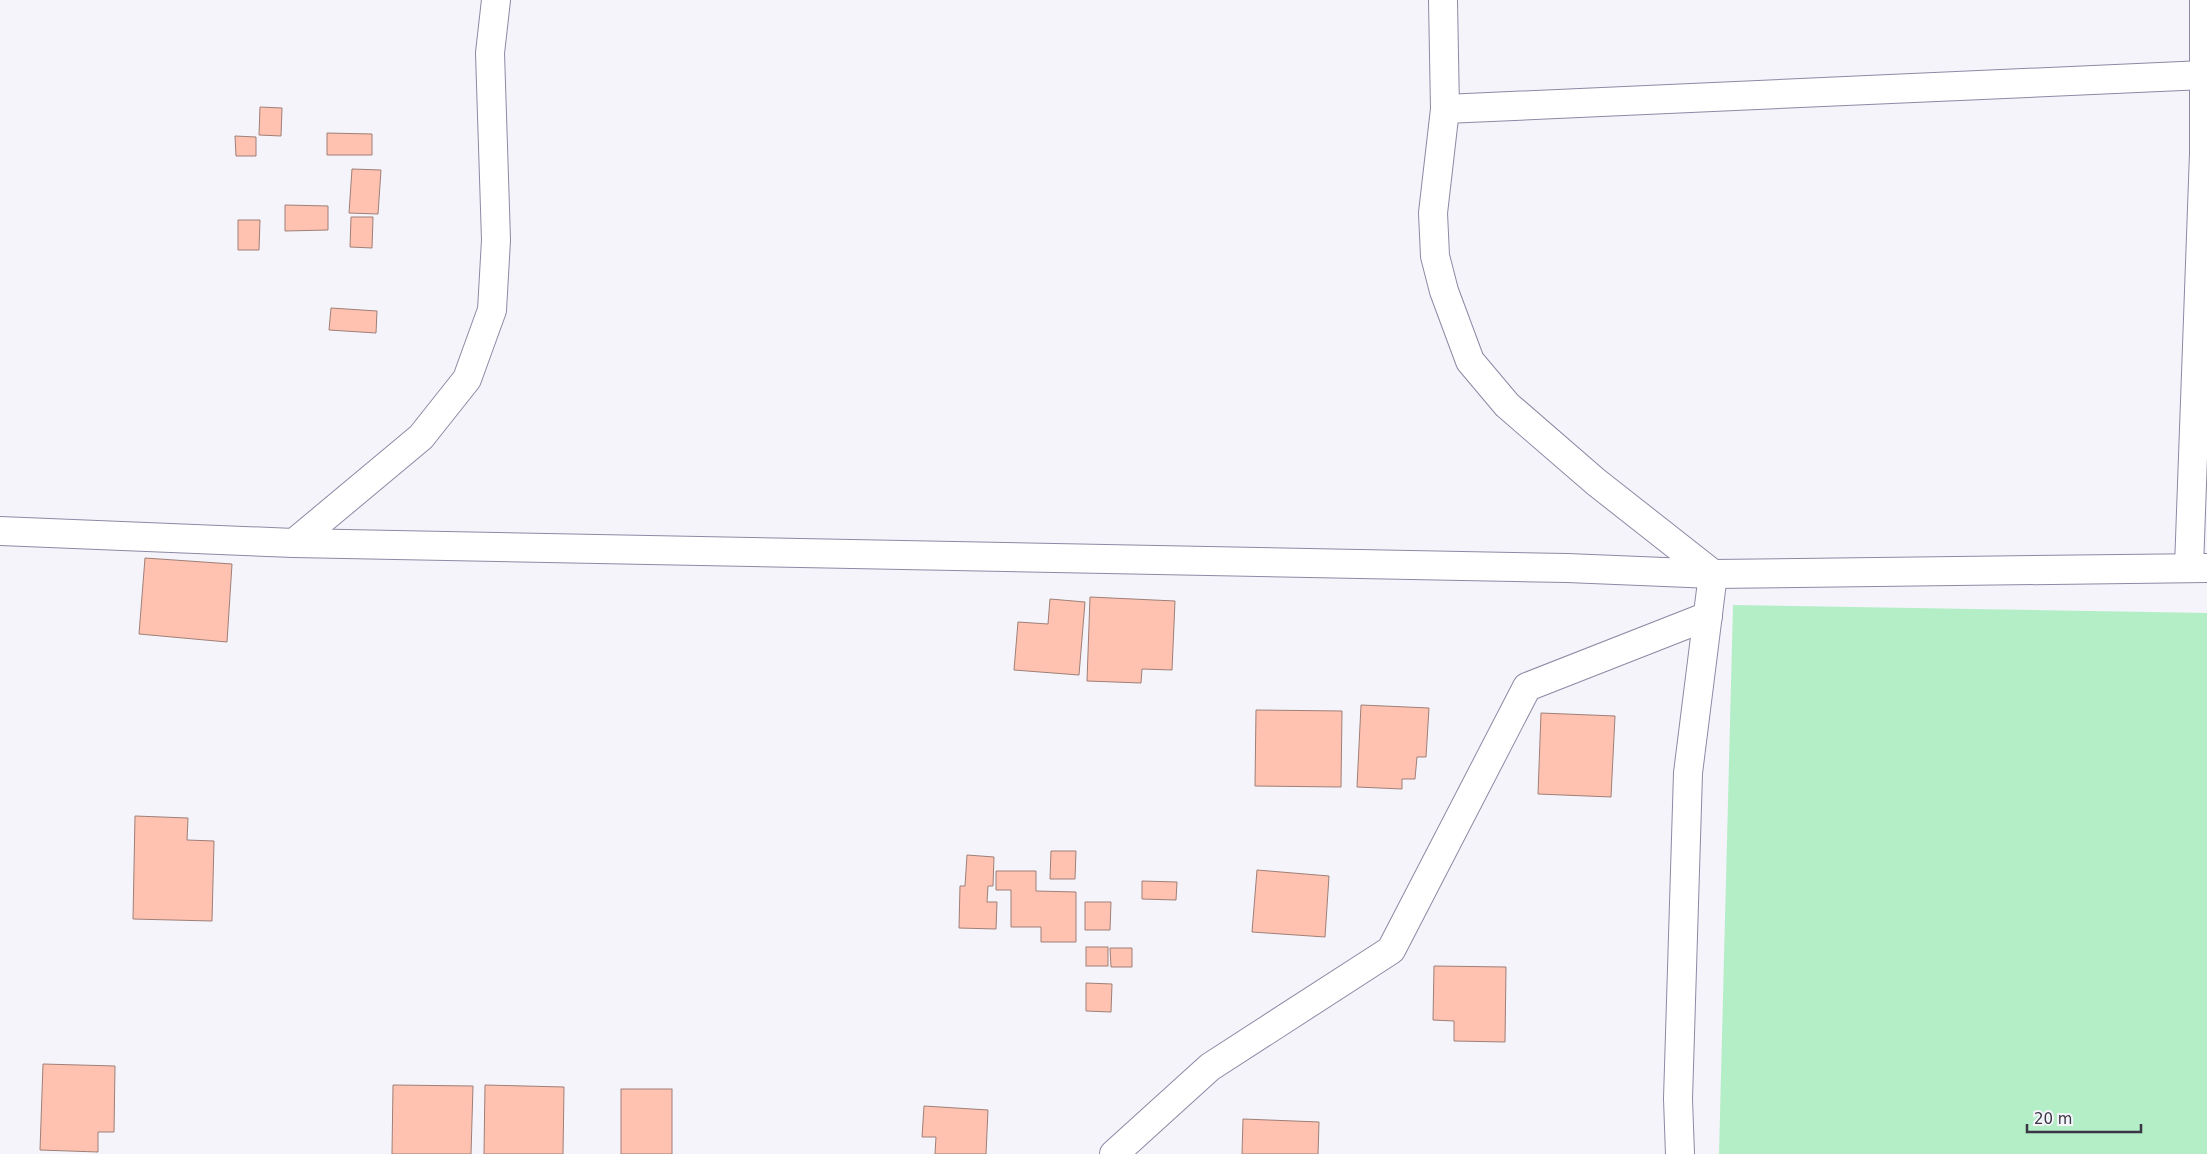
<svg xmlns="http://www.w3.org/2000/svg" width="2207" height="1154" font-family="'DejaVu Sans',sans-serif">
  <rect width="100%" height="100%" fill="#f4f4fa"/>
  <path fill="#b3eec7" d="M1733,605L2207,613V1154H1719Z"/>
  <g fill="#ffc2b1" stroke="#9f7f77">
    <path d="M260,107L282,108L281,136L259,135Z"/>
    <path d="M327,133L372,134V155H327Z"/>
    <path d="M235,136L256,137V156H236Z"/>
    <path d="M352,169L381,170L378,214L349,213Z"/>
    <path d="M285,205L328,206V230L285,231Z"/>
    <path d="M351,217H373L372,248L350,247Z"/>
    <path d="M238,220H260L259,250H238Z"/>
    <path d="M331,308L377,311L376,333L329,330Z"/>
    <path d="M145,558L232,564L227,642L139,634Z"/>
    <path d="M1090,597L1175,601L1172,670L1142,669L1141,683L1087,681Z"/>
    <path d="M1050,599L1085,602L1079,675L1014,670L1018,622L1048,624Z"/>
    <path d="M1361,705L1429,708L1426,757H1417L1415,779H1402V789L1357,787Z"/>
    <path d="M1256,710L1342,711L1341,787L1255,786Z"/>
    <path d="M1541,713L1615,716L1611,797L1538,794Z"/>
    <path d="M135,816L188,818L187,840L214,841L212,921L133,919Z"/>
    <path d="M1051,851H1076L1075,879H1050Z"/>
    <path d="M967,855L994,857L993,886H988L987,902H997L996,929L959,928L960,886H965Z"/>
    <path d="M1257,870L1329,876L1325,937L1252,932Z"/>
    <path d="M996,871H1036V891L1076,892V942H1041V927H1011V890H996Z"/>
    <path d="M1142,881L1177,882L1176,900L1142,899Z"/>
    <path d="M1085,902H1111L1110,930H1085Z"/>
    <rect x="1086" y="947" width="22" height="19"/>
    <path d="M1110,948H1132V967H1111Z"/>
    <path d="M1434,966L1506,967L1505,1042L1454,1041V1021L1433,1020Z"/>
    <path d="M1086,983L1112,984L1111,1012L1086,1011Z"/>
    <path d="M43,1064L115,1066L114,1132H98V1152L40,1150Z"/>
    <path d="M393,1085L473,1086L471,1154H392Z"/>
    <path d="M485,1085L564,1087L563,1154H484Z"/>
    <rect x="621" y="1089" width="51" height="65"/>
    <path d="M924,1106L988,1110L986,1154H935L936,1137H922Z"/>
    <path d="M1243,1119L1319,1122L1318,1154H1242Z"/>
  </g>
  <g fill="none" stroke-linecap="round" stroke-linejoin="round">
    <defs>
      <g id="street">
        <path d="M1443,0L1445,109L1433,213L1435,256L1444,291L1470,361L1507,405L1596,482L1713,574"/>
        <path d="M1445,109L2204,75"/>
        <path d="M0,531L294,543L1567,568L1713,574L2207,568"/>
        <path d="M294,543L421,437L467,379L492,310L496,240L490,53L496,0"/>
        <path d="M2189,567L2204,153V0"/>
        <path d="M1114,1154L1210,1067L1391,950L1527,687L1708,616"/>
        <path d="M1680,1154L1678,1099L1688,773L1713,574"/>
      </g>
    </defs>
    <use href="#street" stroke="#8d89a5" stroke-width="30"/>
    <use href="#street" stroke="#fff" stroke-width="28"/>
  </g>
  <path d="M2027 1124v8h114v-8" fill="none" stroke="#393743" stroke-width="2.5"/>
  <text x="2034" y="1124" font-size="15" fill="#393743" stroke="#f4f4fa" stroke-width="4" paint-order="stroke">20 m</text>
</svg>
